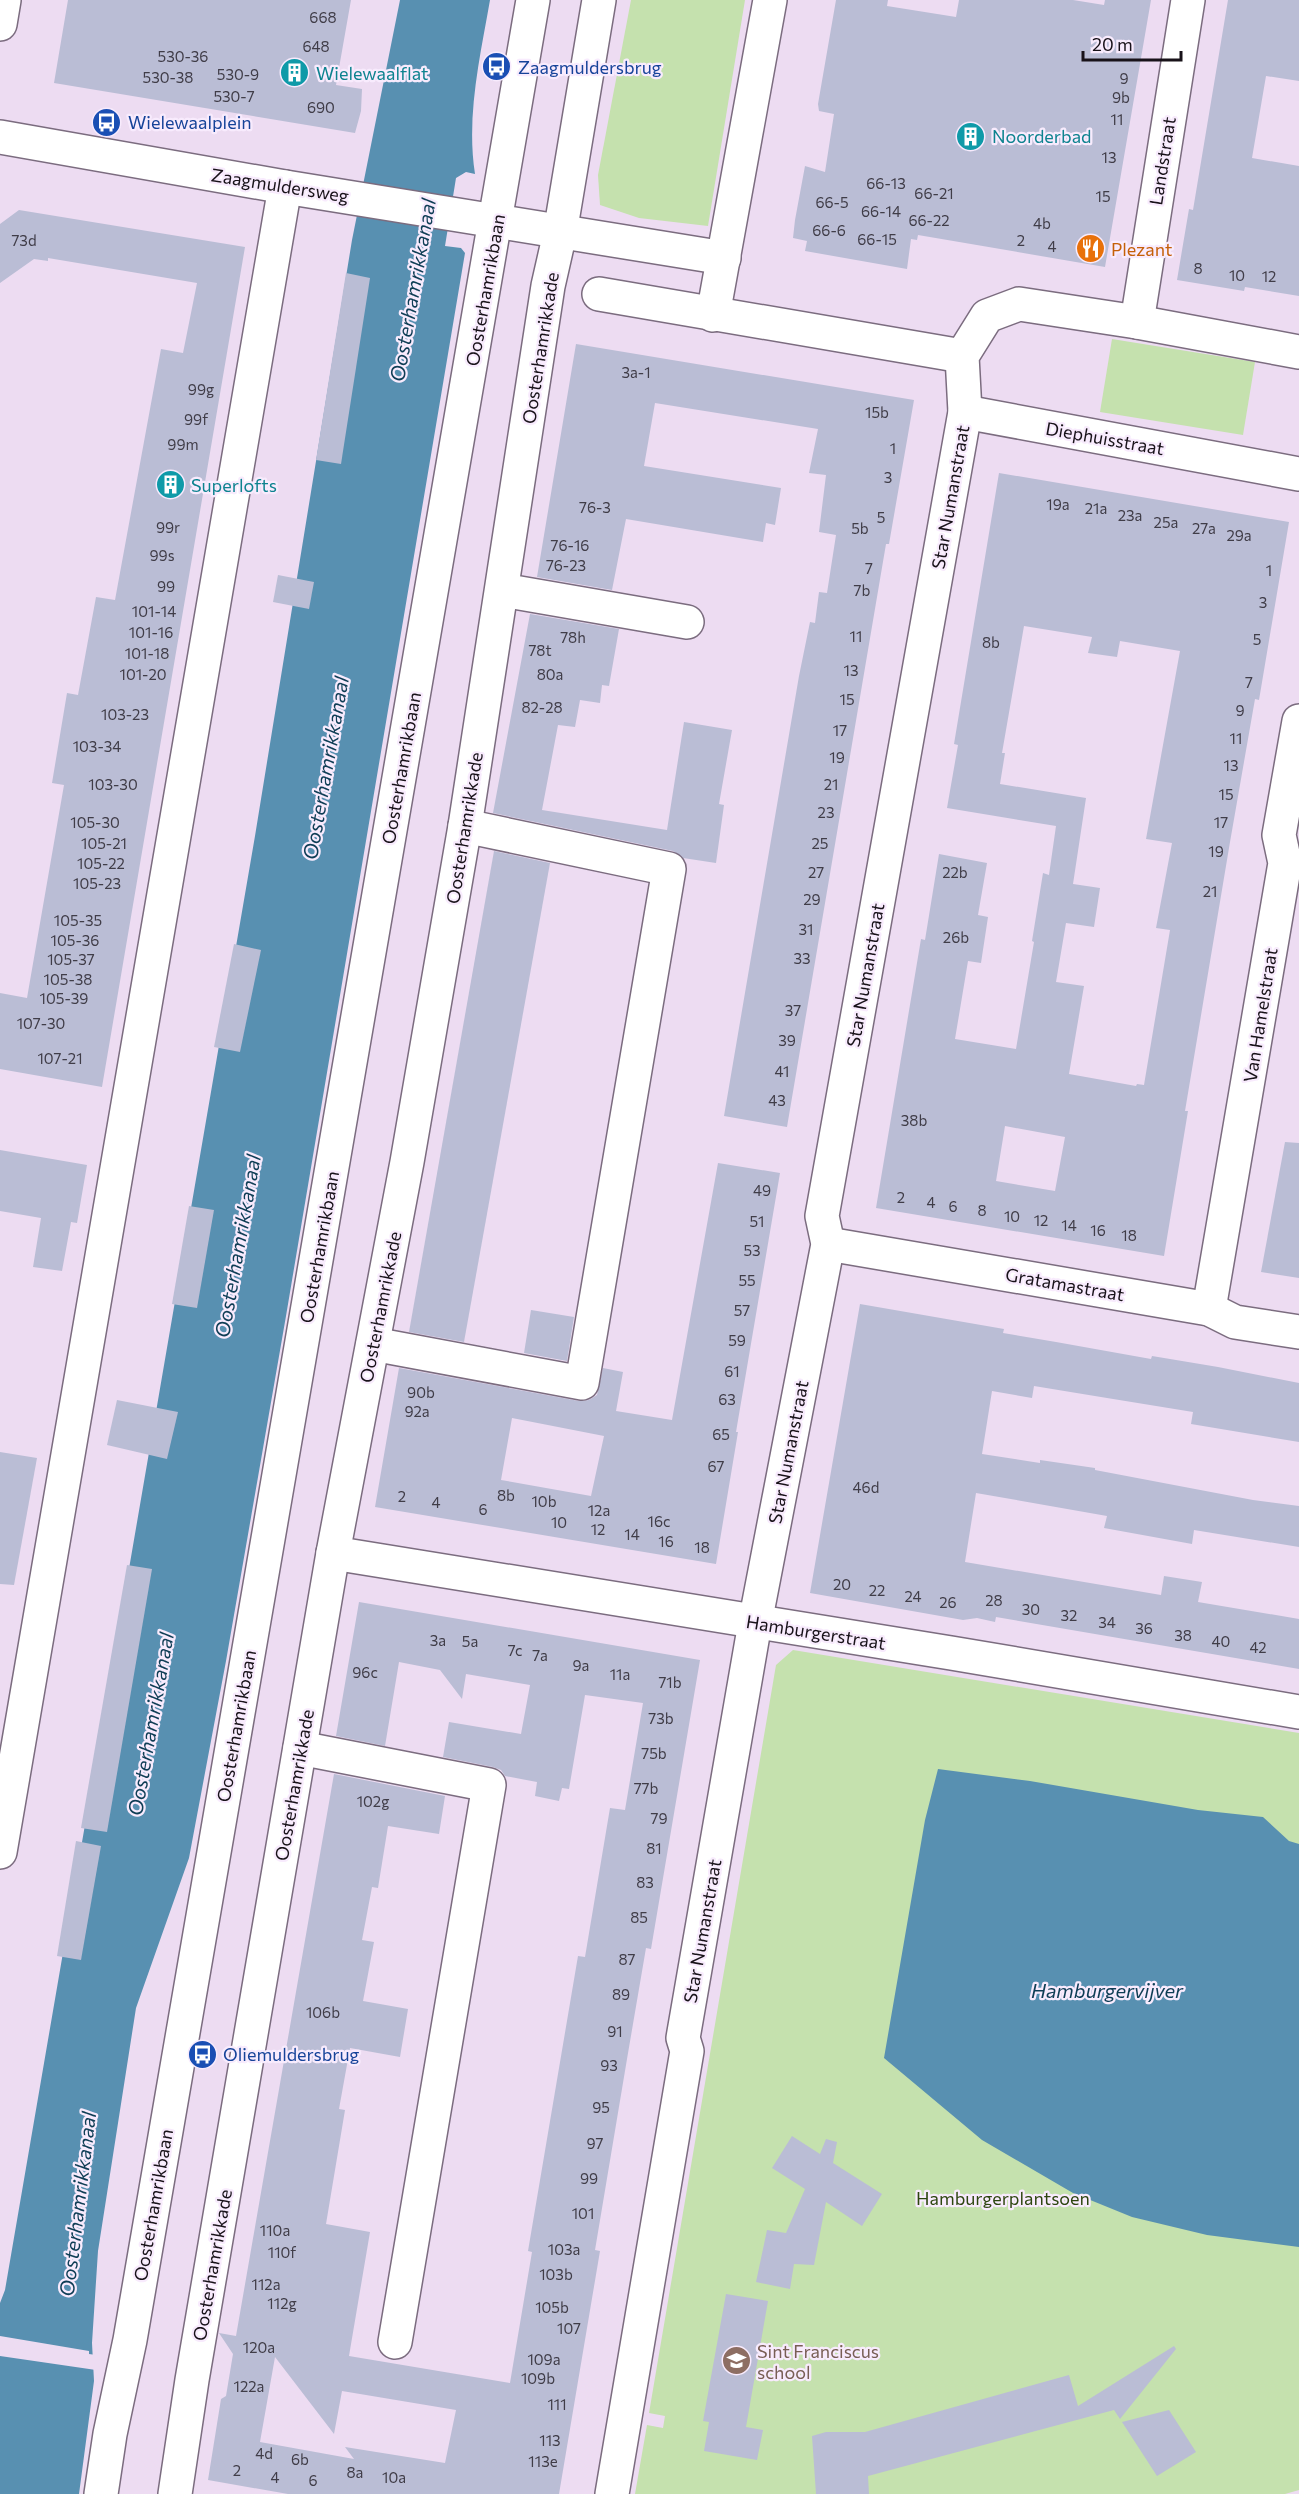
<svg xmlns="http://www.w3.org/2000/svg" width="1299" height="2494" font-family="Commissioner,sans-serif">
  <rect width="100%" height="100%" fill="#eddcf2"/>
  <g fill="#c5e1ae">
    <path d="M631,0H745L708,226L639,218L600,205L598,175Z"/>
    <path d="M1112,339L1255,362L1243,435L1100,412Z"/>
    <path d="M793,1650L1299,1733V2490L1285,2494H635L647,2425L663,2428L665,2416L649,2413L776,1665Z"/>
  </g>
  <g fill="#5890b1">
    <path d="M400,0H490C480,57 466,117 475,174L466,172L456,178L445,246L461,248L465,253L286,1316L226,1661L189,1858L136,2008L98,2251L92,2343L94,2381L79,2494H0V2303L5,2290L255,836L352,240Z"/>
    <path d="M938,1769L1030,1781L1198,1810L1263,1817L1289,1841L1299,1844V2247L1207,2235L1132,2217L1073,2193L982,2140L884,2058L925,1820Z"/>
  </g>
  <path fill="#eddcf2" d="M0,2336L89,2351V2354L96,2355V2370L0,2356Z"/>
  <g fill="#babdd5" fill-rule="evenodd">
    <path d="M68,0H351L336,85L362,89L361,111L355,133L54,83Z"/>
    <path d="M836,0H888L887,6L956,17L959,0H1073L1104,5L1105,0H1151L1105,267L918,235L917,240L911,239L907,269L805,251L807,241L793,238L795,220L805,166L825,172L834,114L819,111L818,104Z"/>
    <path d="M1228,0H1299V81L1266,76L1252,158L1299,166V296L1245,287L1244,291L1177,280L1189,209L1193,210Z"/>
    <path d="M19,210L245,247L102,1087L0,1069V993L27,998L64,785L52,783L67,693L78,695L96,597L115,600L161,349L183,353L197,283L48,258V261L34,259L0,283V224Z"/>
    <path d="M346,273L370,278L341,464L316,460Z"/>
    <path d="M576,344L914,400L889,544H886L787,1127L724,1116L799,676L810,622L815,623L819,592L827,593L836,535L819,532L826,475L809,473L818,429L655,403L644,466L781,488L775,525L766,523L763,542L626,519L612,590L537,577Z"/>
    <path d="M999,473L1289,522L1259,700L1255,699L1230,842L1185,1111H1188L1164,1256L876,1208L921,939L925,940L939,854L987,863L978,915L988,917L981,963L968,961L955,1039L1016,1049L1034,942L1032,941L1043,873L1049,875L1056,826L947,808L958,745L954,744ZM1024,626L1092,637L1088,653L1117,657L1120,641L1180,651L1146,839L1172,843L1156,928L1170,930L1144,1085L1137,1084L1136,1086L1069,1074L1084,986L1056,982L1066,923L1094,927L1100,888L1073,884L1086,798L1000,784L1005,753H1002ZM1005,1126L1065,1137L1055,1191L996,1181Z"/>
    <path d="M278,575L314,582L309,609L273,602Z"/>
    <path d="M530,614L619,629L609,686L602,685L600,703L580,700L575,727L558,725L542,810L667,830L684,722L732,730L719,804L724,805L716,863L683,858L673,851L493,813Z"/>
    <path d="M494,851L550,863L464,1342L409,1332Z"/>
    <path d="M234,944L261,950L240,1052L214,1047Z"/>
    <path d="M1285,1142L1299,1143V1278L1261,1272Z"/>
    <path d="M0,1150L87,1165L77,1223L71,1222L62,1271L33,1267L41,1218L0,1211Z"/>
    <path d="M718,1163L780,1173L736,1432H738L716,1564L375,1507L399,1368L579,1401L589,1400L597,1395L603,1368L623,1372L616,1411L672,1420ZM512,1418L604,1436L591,1496L501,1480Z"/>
    <path d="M189,1206L214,1210L197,1308L172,1304Z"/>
    <path d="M860,1304L1004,1329L1003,1333L1056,1342L1151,1359L1152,1356L1218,1367L1299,1383V1442L1191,1424L1193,1412L1107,1398L1034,1386L1032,1398L992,1391L982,1454L1040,1463V1460L1095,1468V1470L1253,1500L1299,1506V1547L1194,1530L1192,1544L1104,1528L1107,1516L976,1493L965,1562L1161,1595L1164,1576L1202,1582L1198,1602L1299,1619V1669L996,1617L995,1622L977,1618L963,1620L810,1593Z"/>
    <path d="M531,1310L574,1317L567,1361L524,1353Z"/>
    <path d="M117,1400L178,1412L167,1459L107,1445Z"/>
    <path d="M0,1452L37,1458L14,1585L0,1584Z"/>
    <path d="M127,1565L152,1569L107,1832L81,1828Z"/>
    <path d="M359,1602L700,1660L651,1949L646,1948L627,2059L595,2250L600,2251L559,2494H288L208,2480L221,2399L226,2396L233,2354L219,2333L236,2336L334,1774L445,1796L439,1834L388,1826L378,1888L372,1887L362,1940L374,1942L363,2001L408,2009L400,2057L350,2048L339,2109L345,2110L326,2224L370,2232L349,2356L510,2383L532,2252L528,2251L578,1956L585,1957L610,1808L625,1810L643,1703L585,1695L569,1789L562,1788L559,1801L535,1796L537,1782L505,1776L501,1770L493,1767L443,1757L449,1722L521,1734L530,1685L466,1674L462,1699L440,1670L399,1662L385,1746L336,1736ZM275,2357L334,2434L342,2391L456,2410L445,2463L345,2447L354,2459L260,2442Z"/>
    <path d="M76,1841L101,1846L81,1960L57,1956Z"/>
    <path d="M792,2136L820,2154L826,2139L837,2142L833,2163L882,2194L862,2226L826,2202L814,2265L794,2264L790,2289L756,2282L767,2230L786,2233L805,2189L772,2168Z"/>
    <path d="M726,2294L768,2301L746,2427L763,2430L757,2460L704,2451L709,2422L703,2421Z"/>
    <path d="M1174,2346L1176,2349L1120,2419L1114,2410L868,2476L869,2494H816L812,2436L826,2432H865L1069,2375L1078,2406Z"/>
    <path d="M1169,2410L1196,2452L1157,2476L1122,2422Z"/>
  </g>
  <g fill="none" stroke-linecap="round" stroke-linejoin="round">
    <defs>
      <g id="minor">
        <path d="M0,24L4,0"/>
        <path d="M0,137L285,187L724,258"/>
        <path d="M599,294L962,356"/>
        <path d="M713,315L770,0"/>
        <path d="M1137,322L1188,0"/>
        <path d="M965,412L1299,474"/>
        <path d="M502,590L687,622"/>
        <path d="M828,1244L1209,1309L1235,1322L1299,1332"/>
        <path d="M1209,1309L1285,863L1279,835L1299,721"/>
        <path d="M373,1344L582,1383L669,869L465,826"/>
        <path d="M333,1553L951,1653L1299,1712"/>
        <path d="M300,1748L489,1785L395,2342"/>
        <path d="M0,1852L285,187"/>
        <path d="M101,2494L110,2434L130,2340L533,0"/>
        <path d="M175,2494L192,2380L333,1553L407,1162L465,826L548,286L560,233L599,0"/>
        <path d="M612,2494L687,2051L683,2038L755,1623L828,1244L822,1216L965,412L962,356L987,316L1019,304L1137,322L1299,352"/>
      </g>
    </defs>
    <use href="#minor" stroke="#7b6c7f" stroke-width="36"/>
    <use href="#minor" stroke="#fff" stroke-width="33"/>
  </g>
  <defs>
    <symbol id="bus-disc" viewBox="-11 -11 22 22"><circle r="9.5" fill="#1a4fb4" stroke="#f8ebfd"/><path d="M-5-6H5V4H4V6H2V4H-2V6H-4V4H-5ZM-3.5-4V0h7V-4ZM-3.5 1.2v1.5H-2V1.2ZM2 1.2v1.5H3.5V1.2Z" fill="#fff"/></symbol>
    <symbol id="building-disc" viewBox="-11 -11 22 22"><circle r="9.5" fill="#0f9aa8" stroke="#f8ebfd"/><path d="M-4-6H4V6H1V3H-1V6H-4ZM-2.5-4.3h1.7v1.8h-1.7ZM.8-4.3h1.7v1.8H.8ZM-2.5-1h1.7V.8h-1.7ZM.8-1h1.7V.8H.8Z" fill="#fff"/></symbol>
    <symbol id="restaurant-disc" viewBox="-11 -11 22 22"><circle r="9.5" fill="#e8710a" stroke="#f8ebfd"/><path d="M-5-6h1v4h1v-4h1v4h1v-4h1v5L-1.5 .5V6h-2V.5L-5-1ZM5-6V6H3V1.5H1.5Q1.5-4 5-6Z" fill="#fff"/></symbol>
    <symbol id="school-disc" viewBox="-11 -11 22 22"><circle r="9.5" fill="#8d6e63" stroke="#f8ebfd"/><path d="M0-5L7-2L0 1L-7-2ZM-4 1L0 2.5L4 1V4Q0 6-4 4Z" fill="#fff"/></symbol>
  </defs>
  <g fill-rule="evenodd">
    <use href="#bus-disc" x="480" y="50" width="33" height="33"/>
    <use href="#building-disc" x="278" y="56" width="33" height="33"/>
    <use href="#bus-disc" x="90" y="106" width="33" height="33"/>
    <use href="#building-disc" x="954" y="120" width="33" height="33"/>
    <use href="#restaurant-disc" x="1074" y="232" width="33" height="33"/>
    <use href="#building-disc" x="154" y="468" width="33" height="33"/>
    <use href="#bus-disc" x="186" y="2038" width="33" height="33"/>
    <use href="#school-disc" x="720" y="2344" width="33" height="33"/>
  </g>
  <g text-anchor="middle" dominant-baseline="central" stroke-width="4.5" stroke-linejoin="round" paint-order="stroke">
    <g font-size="15" fill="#403d48">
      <text x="323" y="17">668</text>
      <text x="316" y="46">648</text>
      <text x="183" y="56">530-36</text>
      <text x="238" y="74">530-9</text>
      <text x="168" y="77">530-38</text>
      <text x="1124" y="78">9</text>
      <text x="234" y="96">530-7</text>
      <text x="1121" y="97">9b</text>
      <text x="321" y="107">690</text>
      <text x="1117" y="119">11</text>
      <text x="1109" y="157">13</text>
      <text x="886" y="183">66-13</text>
      <text x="934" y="193">66-21</text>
      <text x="1103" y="196">15</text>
      <text x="832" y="202">66-5</text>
      <text x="881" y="211">66-14</text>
      <text x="929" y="220">66-22</text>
      <text x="1042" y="223">4b</text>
      <text x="829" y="230">66-6</text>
      <text x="877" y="239">66-15</text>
      <text x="24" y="240">73d</text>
      <text x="1021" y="240">2</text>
      <text x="1052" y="246">4</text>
      <text x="1198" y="268">8</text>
      <text x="1237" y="275">10</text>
      <text x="1269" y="276">12</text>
      <text x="636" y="372">3a-1</text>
      <text x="201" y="389">99g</text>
      <text x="877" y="412">15b</text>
      <text x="196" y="419">99f</text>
      <text x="183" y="444">99m</text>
      <text x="893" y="448">1</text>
      <text x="888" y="477">3</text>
      <text x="1058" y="504">19a</text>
      <text x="595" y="507">76-3</text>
      <text x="1096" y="508">21a</text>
      <text x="1130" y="515">23a</text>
      <text x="881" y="517">5</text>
      <text x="1166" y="522">25a</text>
      <text x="168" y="527">99r</text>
      <text x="860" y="528">5b</text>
      <text x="1204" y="528">27a</text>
      <text x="1239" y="535">29a</text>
      <text x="570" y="545">76-16</text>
      <text x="162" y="555">99s</text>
      <text x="566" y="565">76-23</text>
      <text x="869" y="568">7</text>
      <text x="1269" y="570">1</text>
      <text x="166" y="586">99</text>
      <text x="862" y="590">7b</text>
      <text x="1263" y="602">3</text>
      <text x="154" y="611">101-14</text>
      <text x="151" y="632">101-16</text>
      <text x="856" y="636">11</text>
      <text x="573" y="637">78h</text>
      <text x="1257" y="639">5</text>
      <text x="991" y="642">8b</text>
      <text x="540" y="650">78t</text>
      <text x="147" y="653">101-18</text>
      <text x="851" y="670">13</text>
      <text x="143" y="674">101-20</text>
      <text x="550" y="674">80a</text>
      <text x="1249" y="682">7</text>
      <text x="847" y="699">15</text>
      <text x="542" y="707">82-28</text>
      <text x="1240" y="710">9</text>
      <text x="125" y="714">103-23</text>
      <text x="840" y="730">17</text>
      <text x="1236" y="738">11</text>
      <text x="97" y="746">103-34</text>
      <text x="837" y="757">19</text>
      <text x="1231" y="765">13</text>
      <text x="113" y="784">103-30</text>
      <text x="831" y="784">21</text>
      <text x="1226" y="794">15</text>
      <text x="826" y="812">23</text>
      <text x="95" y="822">105-30</text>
      <text x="1221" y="822">17</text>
      <text x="104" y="843">105-21</text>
      <text x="820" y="843">25</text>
      <text x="1216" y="851">19</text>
      <text x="101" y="863">105-22</text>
      <text x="816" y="872">27</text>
      <text x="955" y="872">22b</text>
      <text x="97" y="883">105-23</text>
      <text x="1210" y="891">21</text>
      <text x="812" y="899">29</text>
      <text x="78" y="920">105-35</text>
      <text x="806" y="929">31</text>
      <text x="956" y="937">26b</text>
      <text x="75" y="940">105-36</text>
      <text x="802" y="958">33</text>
      <text x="71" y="959">105-37</text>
      <text x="68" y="979">105-38</text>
      <text x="64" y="998">105-39</text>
      <text x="793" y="1010">37</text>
      <text x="41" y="1023">107-30</text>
      <text x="787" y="1040">39</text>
      <text x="60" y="1058">107-21</text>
      <text x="782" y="1071">41</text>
      <text x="777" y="1100">43</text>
      <text x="914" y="1120">38b</text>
      <text x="762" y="1190">49</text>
      <text x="901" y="1197">2</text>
      <text x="931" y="1202">4</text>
      <text x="953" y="1206">6</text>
      <text x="982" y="1210">8</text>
      <text x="1012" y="1216">10</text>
      <text x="1041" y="1220">12</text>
      <text x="757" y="1221">51</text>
      <text x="1069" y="1225">14</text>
      <text x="1098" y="1230">16</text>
      <text x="1129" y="1235">18</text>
      <text x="752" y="1250">53</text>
      <text x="747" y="1280">55</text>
      <text x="742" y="1310">57</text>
      <text x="737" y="1340">59</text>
      <text x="732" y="1371">61</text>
      <text x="421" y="1392">90b</text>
      <text x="727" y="1399">63</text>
      <text x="417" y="1411">92a</text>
      <text x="721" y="1434">65</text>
      <text x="716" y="1466">67</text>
      <text x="866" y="1487">46d</text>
      <text x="506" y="1495">8b</text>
      <text x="402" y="1496">2</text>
      <text x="544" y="1501">10b</text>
      <text x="436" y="1502">4</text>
      <text x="483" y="1509">6</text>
      <text x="599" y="1510">12a</text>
      <text x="659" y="1521">16c</text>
      <text x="559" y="1522">10</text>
      <text x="598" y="1529">12</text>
      <text x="632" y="1534">14</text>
      <text x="666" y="1541">16</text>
      <text x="702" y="1547">18</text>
      <text x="842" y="1584">20</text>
      <text x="877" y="1590">22</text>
      <text x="913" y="1596">24</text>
      <text x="994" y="1600">28</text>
      <text x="948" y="1602">26</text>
      <text x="1031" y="1609">30</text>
      <text x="1069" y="1615">32</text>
      <text x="1107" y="1622">34</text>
      <text x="1144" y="1628">36</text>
      <text x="1183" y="1635">38</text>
      <text x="438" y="1640">3a</text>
      <text x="470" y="1641">5a</text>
      <text x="1221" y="1641">40</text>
      <text x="1258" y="1647">42</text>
      <text x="515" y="1650">7c</text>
      <text x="540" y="1655">7a</text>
      <text x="581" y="1665">9a</text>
      <text x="365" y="1672">96c</text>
      <text x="620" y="1674">11a</text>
      <text x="670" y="1682">71b</text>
      <text x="661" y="1718">73b</text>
      <text x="654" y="1753">75b</text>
      <text x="646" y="1788">77b</text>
      <text x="373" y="1801">102g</text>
      <text x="659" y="1818">79</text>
      <text x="654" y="1848">81</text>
      <text x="645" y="1882">83</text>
      <text x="639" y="1917">85</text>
      <text x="627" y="1959">87</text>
      <text x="621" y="1994">89</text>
      <text x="323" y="2012">106b</text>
      <text x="615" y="2031">91</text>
      <text x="609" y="2065">93</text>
      <text x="601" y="2107">95</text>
      <text x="595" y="2143">97</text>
      <text x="589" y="2178">99</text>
      <text x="583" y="2213">101</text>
      <text x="275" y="2230">110a</text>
      <text x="564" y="2249">103a</text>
      <text x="282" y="2252">110f</text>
      <text x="556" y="2274">103b</text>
      <text x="266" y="2284">112a</text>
      <text x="282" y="2303">112g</text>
      <text x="552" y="2307">105b</text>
      <text x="569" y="2328">107</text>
      <text x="259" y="2347">120a</text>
      <text x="544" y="2359">109a</text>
      <text x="538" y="2378">109b</text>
      <text x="249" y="2386">122a</text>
      <text x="557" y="2404">111</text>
      <text x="550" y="2440">113</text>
      <text x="264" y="2453">4d</text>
      <text x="300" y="2459">6b</text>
      <text x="543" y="2461">113e</text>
      <text x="237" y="2470">2</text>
      <text x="355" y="2472">8a</text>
      <text x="275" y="2477">4</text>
      <text x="394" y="2477">10a</text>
      <text x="313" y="2480">6</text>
    </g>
    <g font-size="18" fill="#164399" stroke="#f8ebfd" text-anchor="start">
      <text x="518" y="67">Zaagmuldersbrug</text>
      <text x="128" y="122">Wielewaalplein</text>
      <text x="223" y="2054">Oliemuldersbrug</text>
    </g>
    <g font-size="18" fill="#0d838f" stroke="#f8ebfd" text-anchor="start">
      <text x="316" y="73">Wielewaalflat</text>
      <text x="992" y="136">Noorderbad</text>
      <text x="191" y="485">Superlofts</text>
    </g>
    <g font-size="18" fill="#181219" stroke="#f8ebfd">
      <text transform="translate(1162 161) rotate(-81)">Landstraat</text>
      <text transform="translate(280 185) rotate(9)">Zaagmuldersweg</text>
      <text transform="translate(485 290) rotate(-80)">Oosterhamrikbaan</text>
      <text transform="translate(540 348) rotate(-81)">Oosterhamrikkade</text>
      <text transform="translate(1105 438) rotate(10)">Diephuisstraat</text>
      <text transform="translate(950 497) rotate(-80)">Star Numanstraat</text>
      <text transform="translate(401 768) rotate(-80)">Oosterhamrikbaan</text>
      <text transform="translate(464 828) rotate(-81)">Oosterhamrikkade</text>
      <text transform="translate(865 975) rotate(-80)">Star Numanstraat</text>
      <text transform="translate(1260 1015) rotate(-81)">Van Hamelstraat</text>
      <text transform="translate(319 1247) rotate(-80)">Oosterhamrikbaan</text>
      <text transform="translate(1065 1284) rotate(10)">Gratamastraat</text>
      <text transform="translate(380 1307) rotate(-79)">Oosterhamrikkade</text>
      <text transform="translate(788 1452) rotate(-79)">Star Numanstraat</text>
      <text transform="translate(816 1632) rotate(9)">Hamburgerstraat</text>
      <text transform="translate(236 1726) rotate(-80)">Oosterhamrikbaan</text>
      <text transform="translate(294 1785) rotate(-80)">Oosterhamrikkade</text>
      <text transform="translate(702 1931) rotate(-80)">Star Numanstraat</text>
      <text transform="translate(153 2205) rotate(-80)">Oosterhamrikbaan</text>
      <text transform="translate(212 2265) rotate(-80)">Oosterhamrikkade</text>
    </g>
    <g font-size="18" fill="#c56008" stroke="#f8ebfd" text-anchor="start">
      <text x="1111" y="249">Plezant</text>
    </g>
    <g font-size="18" fill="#2d460f" stroke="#f8ebfd">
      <text x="1003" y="2198">Hamburgerplantsoen</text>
    </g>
    <g font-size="18" fill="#785e54" stroke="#f8ebfd" text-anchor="start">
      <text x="757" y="2351">Sint Franciscus<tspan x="757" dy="21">school</tspan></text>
    </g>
    <g font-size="20" font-style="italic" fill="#0e3d55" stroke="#f8ebfd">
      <text transform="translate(412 290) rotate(-80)">Oosterhamrikkanaal</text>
      <text transform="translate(325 768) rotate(-80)">Oosterhamrikkanaal</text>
      <text transform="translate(237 1246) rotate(-80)">Oosterhamrikkanaal</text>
      <text transform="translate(150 1724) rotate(-80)">Oosterhamrikkanaal</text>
      <text x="1107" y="1990">Hamburgervijver</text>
      <text transform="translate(77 2204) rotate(-83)">Oosterhamrikkanaal</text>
    </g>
  </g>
  <path d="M1083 51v9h98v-9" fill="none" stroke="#181219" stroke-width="3"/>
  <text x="1092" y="51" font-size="18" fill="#181219" stroke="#f8ebfd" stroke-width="4.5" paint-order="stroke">20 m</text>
</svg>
